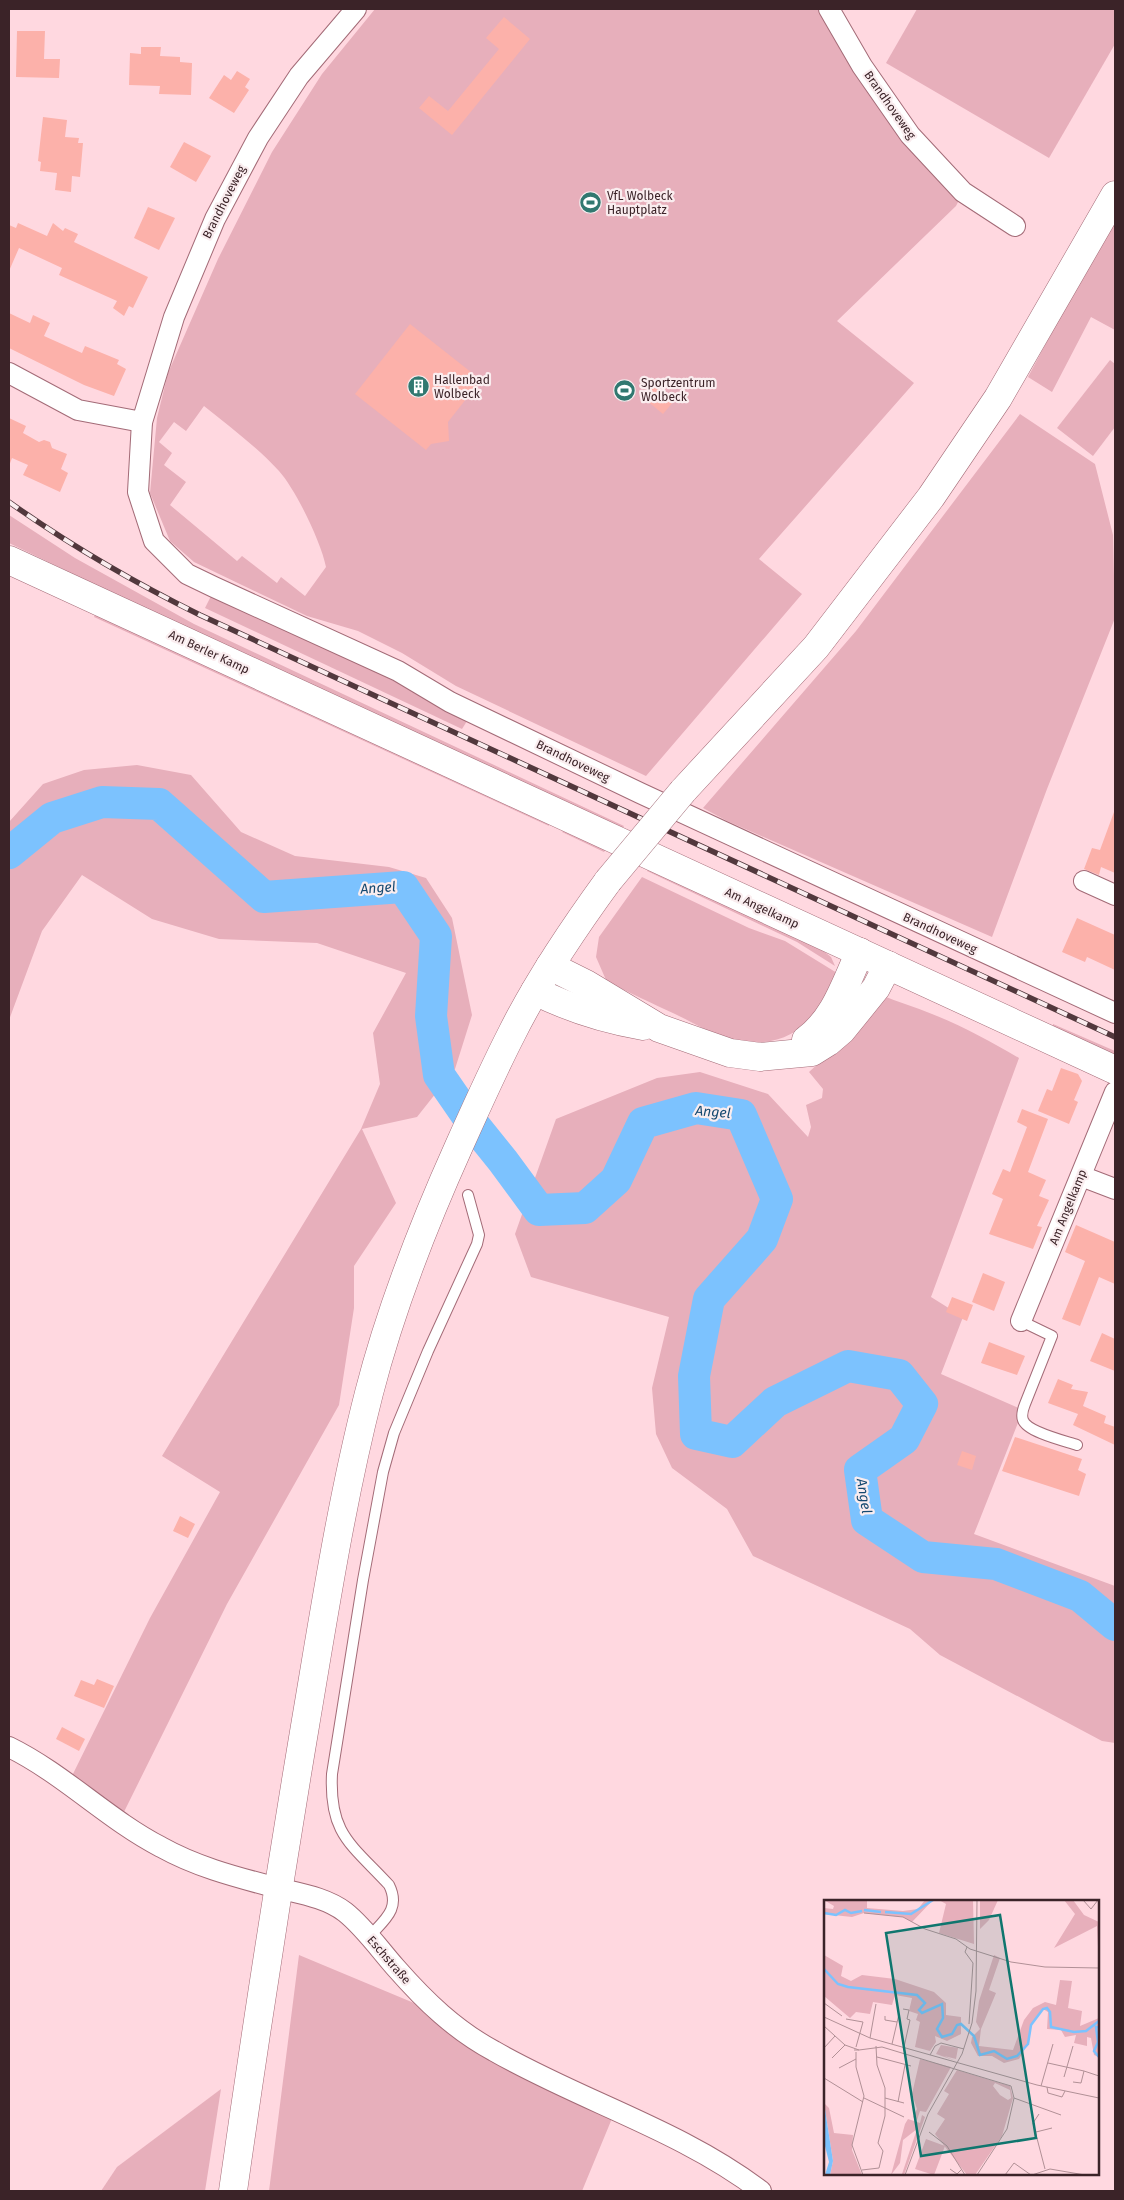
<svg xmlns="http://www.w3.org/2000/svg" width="1124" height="2200" font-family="'Fira Sans',sans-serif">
  <rect width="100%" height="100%" fill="#ffd8e0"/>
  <g fill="#e7afbb" fill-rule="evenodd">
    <path d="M375,9H829L963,192L956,206L837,321L914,383L759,559L802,594L646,776L456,686L402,653L358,631L307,616L194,562L170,541L150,493L157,418L168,373L218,259L272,152L322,74ZM204,406C230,427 257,447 279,471C296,490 321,542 326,567L305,596L281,577L277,583L242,556L237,561L170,505L186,482L164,465L172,453L159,442L174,422L186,431Z"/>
    <path d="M917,9H1115V44L1049,158L886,63Z"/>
    <path d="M1115,215V330L1091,317L1052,392L1028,377Z"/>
    <path d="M1110,360L1115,364V427L1093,456L1057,428Z"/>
    <path d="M1020,414L1095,464L1113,535L1115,618L1047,789L992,937L727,821L703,808L856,631Z"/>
    <path d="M9,515L75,558L194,624L624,826L621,830L65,575L67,571L9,543Z"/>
    <path d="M212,594L389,676L467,721L462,729L205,608Z"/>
    <path d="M96,613L548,820L549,826L94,617Z"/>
    <path d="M137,765L191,775L241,832L295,856L389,867L426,878L452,918L472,1015L455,1069L417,1117L362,1129L396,1203L354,1266V1308L339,1405L227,1604L119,1822L68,1784L150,1618L220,1492L162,1456L361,1129L380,1084L373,1033L406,973L317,943L219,939L152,919L82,875L42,931L9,1020V822L43,784L84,770Z"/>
    <path d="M563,831L607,847L604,852L562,832Z"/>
    <path d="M650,867L821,949L831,957L835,966L797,942L647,871Z"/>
    <path d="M642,877L749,928L785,941L837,973C822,1023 783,1053 730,1039C711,1034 692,1022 675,1014C652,1003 628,993 606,980L596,957L599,937Z"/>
    <path d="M881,995C898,1002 915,1007 932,1014C963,1026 991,1042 1019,1058L931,1297L963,1317L941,1374L1023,1410L974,1534L1115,1586V1743L1102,1741L940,1655L910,1629L753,1556L727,1509L672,1468L656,1434L652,1388L669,1317L531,1277L515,1234L556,1119L657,1078L700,1072L768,1094L808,1137L811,1127L806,1105L822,1098L823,1089L809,1072L856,1029Z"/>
    <path d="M1053,1024L1115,1051V1057L1053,1026Z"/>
    <path d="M299,1955L414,2003L491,2058L613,2116L582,2191H269Z"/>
    <path d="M221,2089L205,2191H101L117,2167Z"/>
  </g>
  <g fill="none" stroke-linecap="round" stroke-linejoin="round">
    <path stroke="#7cc2fe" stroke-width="32" d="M9,853L52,818L102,802L159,804L264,897L403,887L436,936L431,1016L439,1075L470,1120L503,1161L539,1210L585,1208L616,1180L643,1123L696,1108L741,1115L777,1199L762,1239L709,1299L694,1376L696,1434L732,1442L775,1402L848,1366L899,1375L922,1404L904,1439L860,1470L867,1520L923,1557L996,1564L1080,1596L1115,1625"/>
  </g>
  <g fill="#fcb1aa">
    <path d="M504,17L530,39L452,135L419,108L429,96L448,111L499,49L486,38Z"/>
    <path d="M17,31H45L44,59H60L59,78L16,77Z"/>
    <path d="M141,47H161L160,56L180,57V62L192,63L191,95L159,94L160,86L129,85L130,53L141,54Z"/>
    <path d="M237,71L250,79L245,87L249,90L234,113L209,98L224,75L231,80Z"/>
    <path d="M43,117L67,120L65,137L79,138L78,143H83L80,177L72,176L71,192L55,190L57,173L40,171L41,162L38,161Z"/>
    <path d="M184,142L211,156L196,182L170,167Z"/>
    <path d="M148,207L175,218L159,250L134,238Z"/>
    <path d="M18,223L47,236L53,223L63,231L65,228L78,234L74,242L148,277L133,308L129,306L124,316L113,308L117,301L59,275L62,268L19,248L9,271V225L16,228Z"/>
    <path d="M9,313L30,323L33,315L50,323L44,336L82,353L85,346L119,360L117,364L126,369L114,396L84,385L9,348Z"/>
    <path d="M410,324L481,380L448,422L449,441L431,444L426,450L355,394Z"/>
    <path d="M652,383L674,401L663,414L641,396Z"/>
    <path d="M9,418L26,426L23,433L39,442L44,440L50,442L52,448L67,454L61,469L68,473L60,492L23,475L28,465L12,458L9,466Z"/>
    <path d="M1114,812L1115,873L1101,867L1099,875L1084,869L1092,848L1100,850Z"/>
    <path d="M1077,918L1115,935V970L1087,957L1085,962L1062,952Z"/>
    <path d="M1061,1068L1078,1074L1082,1081L1074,1100L1078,1102L1069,1124L1038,1111L1047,1089L1052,1091Z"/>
    <path d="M1022,1109L1048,1119L1028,1172L1046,1180L1039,1196L1049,1200L1037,1226L1042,1227L1033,1249L989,1234L1003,1199L992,1194L1003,1169L1010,1172L1027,1127L1017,1122Z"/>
    <path d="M1076,1225L1115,1242V1284L1099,1277L1080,1326L1062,1319L1085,1261L1065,1252Z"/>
    <path d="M983,1273L1005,1282L994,1311L972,1302Z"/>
    <path d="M952,1297L973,1305L967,1321L946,1312Z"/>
    <path d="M1102,1333L1115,1339V1371L1090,1361Z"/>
    <path d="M989,1342L1025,1356L1017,1375L981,1363Z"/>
    <path d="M1058,1379L1073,1385L1071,1389L1088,1392L1083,1406L1106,1416L1104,1423L1115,1427V1445L1073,1425L1078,1414L1048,1403Z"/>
    <path d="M1015,1437L1082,1459L1078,1470L1086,1474L1079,1496L1002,1471Z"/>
    <path d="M962,1451L976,1456L972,1470L957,1465Z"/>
    <path d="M180,1516L195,1524L188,1538L173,1531Z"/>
    <path d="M97,1679L114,1686L104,1708L74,1696L81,1680L94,1685Z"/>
    <path d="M62,1727L85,1739L79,1751L56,1739Z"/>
  </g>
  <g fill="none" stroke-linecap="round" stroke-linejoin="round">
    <defs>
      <g id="lane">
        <path d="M1021,1321L1052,1336L1025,1404C1023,1409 1021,1415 1023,1420C1027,1432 1065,1441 1077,1445"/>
        <path d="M369,1937C384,1920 401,1909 389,1885C351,1844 329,1834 332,1774L363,1580L383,1472L394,1433L428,1351L477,1244L479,1235L468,1195"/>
      </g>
      <g id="street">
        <path d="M356,9L299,76L258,138L215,219L174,317L142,422L138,492L154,541L187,574L214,587L398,671L450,702L640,793L1115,1013"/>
        <path d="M829,9L862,66L910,135L963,192L1015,226"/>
        <path d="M9,373L78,410L142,422"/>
        <path d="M1084,881L1115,895"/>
        <path d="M1081,1176L1115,1189"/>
        <path d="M1021,1321L1115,1092"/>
        <path d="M9,1747C64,1774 107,1819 161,1847C195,1866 232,1876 270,1886C295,1893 324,1896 345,1912C364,1927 380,1950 396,1968C425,2001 455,2030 494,2051C581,2101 681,2130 761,2191"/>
      </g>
      <g id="secondary">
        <path d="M9,560L1115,1070"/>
        <path d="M683,791L816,647L931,497L998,398L1115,195"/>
        <path d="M550,966L586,984L659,1028L730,1053L760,1057L812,1052L828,1042L842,1030L876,988L888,965"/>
        <path d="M535,991C571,1009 603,1019 643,1026"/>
        <path d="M806,1040C835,1019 845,984 860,952"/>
        <path d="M233,2191C255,2036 279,1881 305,1726C324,1614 341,1502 369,1393C391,1307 423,1226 459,1146C476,1108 493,1070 512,1033C539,979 573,929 608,881"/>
      </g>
    </defs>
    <use href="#lane" stroke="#a36b77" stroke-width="12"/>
    <use href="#street" stroke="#a36b77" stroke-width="22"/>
    <use href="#secondary" stroke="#a36b77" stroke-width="29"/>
    <use href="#lane" stroke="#fff" stroke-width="10"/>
    <use href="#street" stroke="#fff" stroke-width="20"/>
    <use href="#secondary" stroke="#fff" stroke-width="28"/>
    <defs>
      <path id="rail" d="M9,502C70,545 133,582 200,615L1115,1037"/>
    </defs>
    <use href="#rail" stroke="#52383d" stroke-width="5.5"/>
    <use href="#rail" stroke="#faedef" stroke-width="4" stroke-dasharray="11" stroke-linecap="butt"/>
    <defs>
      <path id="secondary-bridge" d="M608,881L683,791"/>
    </defs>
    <use href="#secondary-bridge" stroke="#a36b77" stroke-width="29" stroke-linecap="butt"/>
    <use href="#secondary-bridge" stroke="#fff" stroke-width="28"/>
  </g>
  <defs>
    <symbol id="stadium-disc" viewBox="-11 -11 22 22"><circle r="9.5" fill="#317870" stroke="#faedef"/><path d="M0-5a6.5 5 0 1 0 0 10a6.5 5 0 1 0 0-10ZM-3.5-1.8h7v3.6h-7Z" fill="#fff"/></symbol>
    <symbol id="building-disc" viewBox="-11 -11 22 22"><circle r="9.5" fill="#317870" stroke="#faedef"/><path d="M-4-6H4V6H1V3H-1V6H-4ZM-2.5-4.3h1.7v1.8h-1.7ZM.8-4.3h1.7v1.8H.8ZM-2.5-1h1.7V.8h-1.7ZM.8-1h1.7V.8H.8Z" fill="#fff"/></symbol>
  </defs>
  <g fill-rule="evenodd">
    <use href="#stadium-disc" x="578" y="190" width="25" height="25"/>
    <use href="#building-disc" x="406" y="374" width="25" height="25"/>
    <use href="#stadium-disc" x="612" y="378" width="25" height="25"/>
  </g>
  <g text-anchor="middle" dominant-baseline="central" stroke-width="4.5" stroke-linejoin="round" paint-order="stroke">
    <g font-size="12" fill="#3b2328" stroke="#faedef">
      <text transform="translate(890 105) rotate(55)">Brandhoveweg</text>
      <text transform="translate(224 202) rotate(-63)">Brandhoveweg</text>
      <text transform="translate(209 652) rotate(25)">Am Berler Kamp</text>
      <text transform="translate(573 761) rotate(26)">Brandhoveweg</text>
      <text transform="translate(762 908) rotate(25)">Am Angelkamp</text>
      <text transform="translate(940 933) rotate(25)">Brandhoveweg</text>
      <text transform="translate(1068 1207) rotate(-68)">Am Angelkamp</text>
      <text transform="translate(389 1960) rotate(49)">Eschstraße</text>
    </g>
    <g font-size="12" fill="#3b2328" stroke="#faedef" text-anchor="start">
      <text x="607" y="196">VfL Wolbeck<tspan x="607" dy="14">Hauptplatz</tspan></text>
      <text x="434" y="380">Hallenbad<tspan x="434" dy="14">Wolbeck</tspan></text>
      <text x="641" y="383">Sportzentrum<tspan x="641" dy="14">Wolbeck</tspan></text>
    </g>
    <g font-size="14" font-style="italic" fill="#154970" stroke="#faedef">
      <text transform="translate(378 888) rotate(-4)">Angel</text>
      <text transform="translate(713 1112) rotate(5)">Angel</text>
      <text transform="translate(864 1496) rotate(81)">Angel</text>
    </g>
  </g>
  <g transform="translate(824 1900)">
    <rect width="275" height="275" fill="#ffd8e0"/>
    <path d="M0,0H43V8L79,11L94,9L101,0H149L150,44L115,33L122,4L115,0L108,1L88,22L79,17L40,13L28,17L0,14V8L9,9L10,6ZM156,0H174L165,20L156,29ZM240,0H249L260,15L275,22V67L273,26L230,48L251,14ZM0,55L19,66L17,76L27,81L38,75L71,79L110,92L122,103V115L137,117V134L123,141L111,136L112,142L106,151L91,147L96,122L92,120L94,114L85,111L88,98L71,95L68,105L49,102L46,114L32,112L26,118L0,96ZM170,55L176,58L165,90L172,93L157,129L155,146L189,150L200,120L209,108L221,102L232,105L236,80L248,81L244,108L258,111L256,126L275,118V157L270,155L267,138L263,137V146L250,143L252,135L241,137L237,130L223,129L224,112L219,109L207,125L204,144L195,159L180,163L168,156H154L147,143L148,137L156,129L152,122L155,101ZM117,145L134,148L132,159L120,156L132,161L112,154ZM96,159L127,167L102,212L96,211L93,220L89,217L93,209L88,194ZM133,170L186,186L189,198L178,236L151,275H143L111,234L121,219L113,214L125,194L120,191ZM171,183L186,190L187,198L184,200L176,195L169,186ZM0,203L5,208L10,233L29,235L28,250L38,275H6L9,261ZM98,215L101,217L80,275H75L78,274L93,229L79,240L76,263L67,275L81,224L84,219L96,223ZM102,239L121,246L110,275L91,269Z" fill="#e7afbb" fill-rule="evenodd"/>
    <path d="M0,203L9,261L6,275H1L5,262L0,242Z" fill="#7cc2fe"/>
    <path fill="none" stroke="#7cc2fe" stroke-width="2.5" d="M40,10L57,12M61,12L87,14L109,0M0,13L12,15L21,10L27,13L38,11M0,69L14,84L24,87L93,95L101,103L95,110L98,113L118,104L119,118L113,129L118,137L128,134L133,125L137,124L150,136L156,155L170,151L183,159L193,156L204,144L207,125L219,109L223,108L226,112L227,127L250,132L262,131L275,121M275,127H272L274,142L270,151L275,157"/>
    <path fill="none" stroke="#b19096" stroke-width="1" d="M259,0L267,9L274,0M40,13L79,17L101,29L132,39L146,49L187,62L221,67L275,68M143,47L141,52L149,63L145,124M0,103L18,116M79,109L85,110L83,119L86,120L80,147M61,116V120L73,122M0,117L46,138L213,185L275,198M22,119L39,122L32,147M0,126L21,145L35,150H30M46,138L52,104M68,144L75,114M0,148L11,136M35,150L58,147L187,186L190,198L183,229L153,275M32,152V167L40,196L28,245L39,275M106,155L111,146L117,143L140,149M53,157L87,166M8,158L21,145M224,163L260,171M15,168L32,159M240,177L249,146M0,178L39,202M249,182L257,183L260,171L275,176M217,186L229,144M223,187L224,193L238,197L241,191M40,198L80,217M61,198L80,203M190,198L237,215M74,202L81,165M215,214L209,223L221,269M105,232L123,246L141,275M212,232L228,228M126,269L133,274L138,269M38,270L55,268L59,251L54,243L61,216V188L53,165L52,146M81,275L104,214L138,154L148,123L152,91L153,0M181,275L190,263L207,275M208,275L226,269L261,275"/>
    <path fill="#0f766e" fill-opacity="0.15" stroke="#0f766e" stroke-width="2.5" d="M176,15L212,238L97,256L62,33Z"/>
    <rect width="275" height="275" fill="none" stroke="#3b2328" stroke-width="2.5"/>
  </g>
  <rect width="1124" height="2200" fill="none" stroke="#3b2328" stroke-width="20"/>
</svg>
